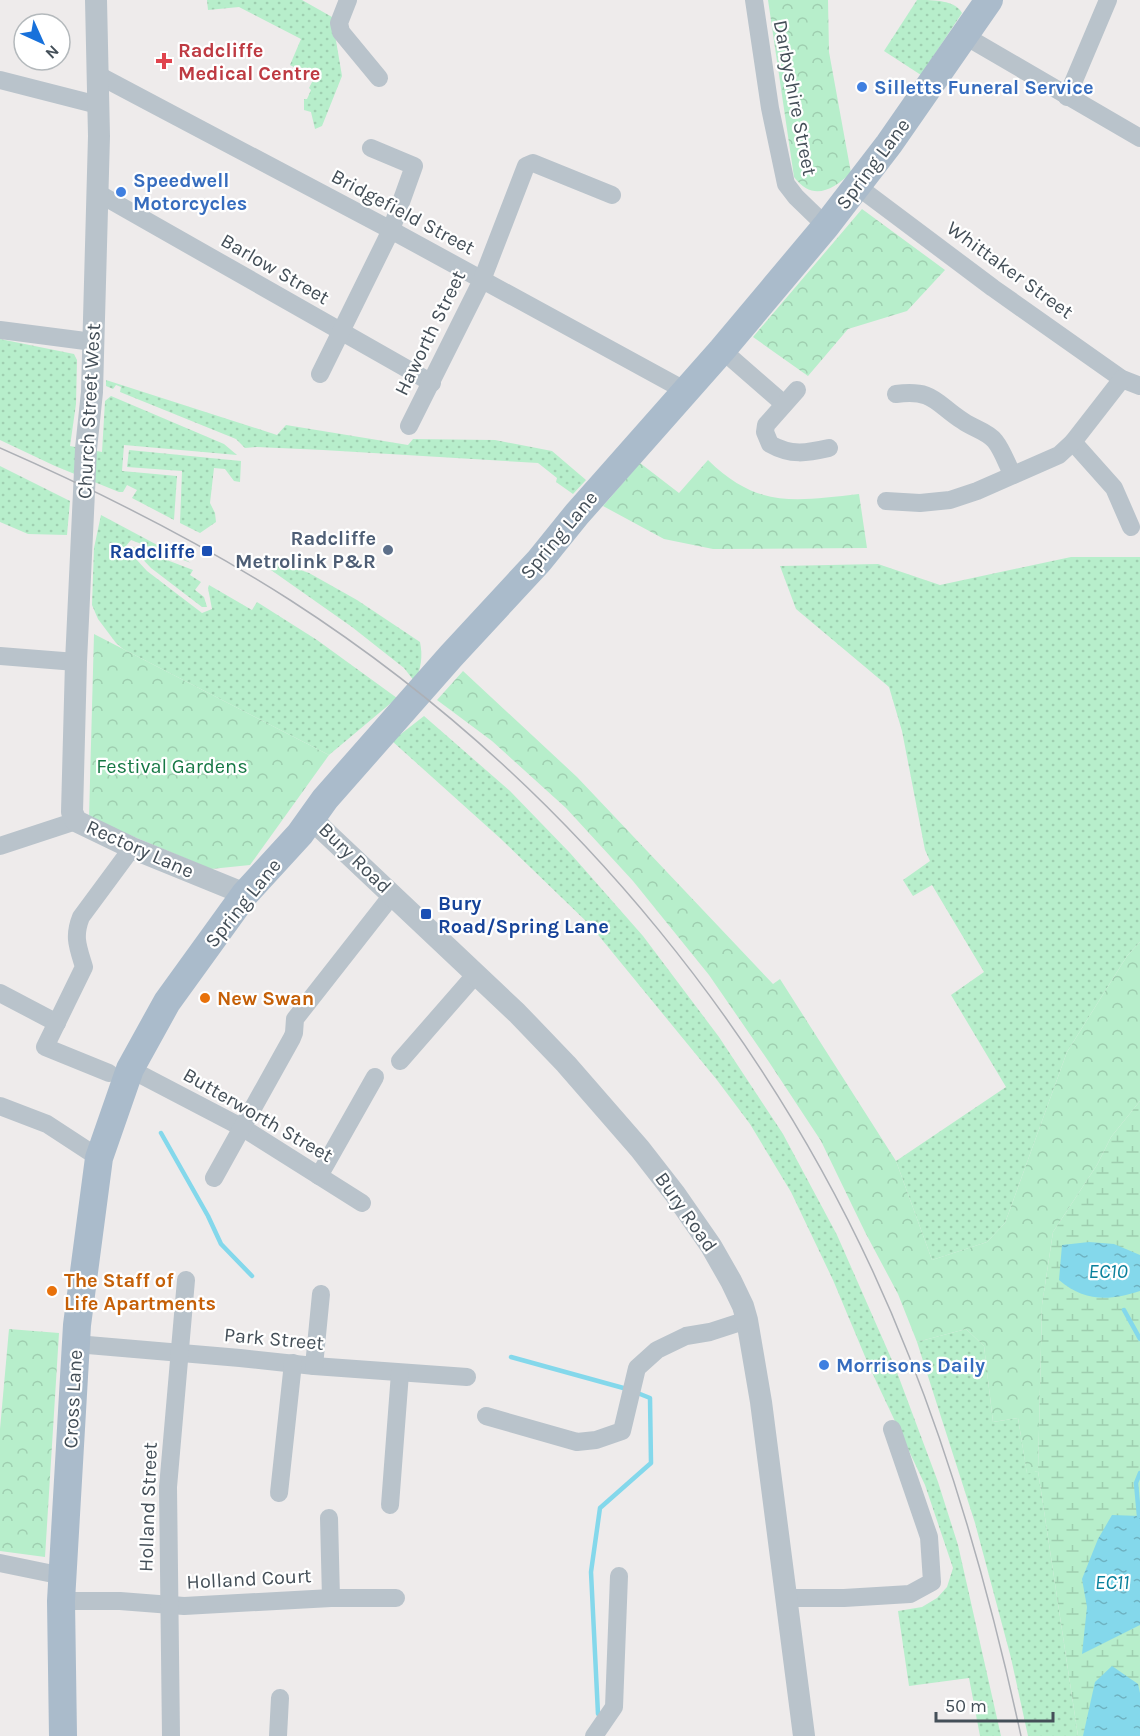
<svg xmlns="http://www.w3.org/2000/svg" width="1140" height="1736" font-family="Karla,sans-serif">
  <defs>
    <pattern id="grass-dots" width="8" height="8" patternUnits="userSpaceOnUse" patternTransform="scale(1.5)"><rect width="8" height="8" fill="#b7eecb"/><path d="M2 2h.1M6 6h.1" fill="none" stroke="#9fceb0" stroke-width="1.8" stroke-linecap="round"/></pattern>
    <pattern id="forest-crowns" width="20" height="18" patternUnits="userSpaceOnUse" patternTransform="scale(1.5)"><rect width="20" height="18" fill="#b7eecb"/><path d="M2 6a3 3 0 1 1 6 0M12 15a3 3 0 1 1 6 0" fill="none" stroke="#9fceb0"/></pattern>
    <pattern id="wetland-marsh" width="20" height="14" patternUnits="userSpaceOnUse" patternTransform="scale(1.5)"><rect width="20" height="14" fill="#b7eecb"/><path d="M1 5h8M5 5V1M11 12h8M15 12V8" fill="none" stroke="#9fceb0"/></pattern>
    <pattern id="water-ripples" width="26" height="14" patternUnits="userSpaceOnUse" patternTransform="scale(1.5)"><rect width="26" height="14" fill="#84d8eb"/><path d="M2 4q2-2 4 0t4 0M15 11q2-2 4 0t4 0" fill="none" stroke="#6eb2c1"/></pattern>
  </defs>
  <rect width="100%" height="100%" fill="#eeebeb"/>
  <g fill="url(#grass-dots)">
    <path d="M207,0H302L332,17L342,76L322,126L315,129L311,112L304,110V99H307L311,90L309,88L314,78L290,65L301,39L239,7L208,10Z"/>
    <path d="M917,0C934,0 955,0 962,13L921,75L884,51Z"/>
    <path d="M0,339L74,354L77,360L76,404L70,446L102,452L105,401L111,396L224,444L237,455L124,445L122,471L177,476L174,520L132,498L137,490L127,485L123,492H119L55,466L0,440Z"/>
    <path d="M106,380L277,435L286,425L408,445L413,439L495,440L552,451L586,480L573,494L556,482L557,478L538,463L323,450L257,447L245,448L236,439L120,392L121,387L116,385L113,389L106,386Z"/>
    <path d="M129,450L241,461L240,482L234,481L225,469L214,468L210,503L215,513L216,522L200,533L180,523L182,471L127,467Z"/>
    <path d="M0,466L70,501L67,535L28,534L0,522Z"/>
    <path d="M101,515L191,563L131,540L125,547L147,571L202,613L212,609L208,588L209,585L252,610L257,602L317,640L397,698L329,755L123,649L116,643L98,619L92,605L94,548Z"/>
    <path d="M133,547L193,570L190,575L201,582L195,590L204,597L207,607H202L151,568L132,548Z"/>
    <path d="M1071,557H1140V942L1127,956L1067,1052L1005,1223L987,1242L932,1260L896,1161L1006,1087L951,995L984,972L932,885L913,896L903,880L930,861L925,850L902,731L889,687L796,609L780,566L878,564L940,585Z"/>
    <path d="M272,560L309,573L357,600L420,642C423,657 421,668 415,682L404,668L352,627L271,570Z"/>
    <path d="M424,716L510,791L570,853L643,936L719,1037L783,1134L837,1235L895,1367L938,1482L958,1545L1001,1736H980L969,1678L909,1686L898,1611L922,1607L937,1598L947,1587L953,1568L925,1485L869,1366L833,1280L791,1192L750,1124L717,1080L590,925L501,839L392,741Z"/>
    <path d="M966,1329L984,1346L993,1422L1018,1418L1027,1473L1038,1471L1078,1736H1028L1011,1658L975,1523L917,1342Z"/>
  </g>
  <g fill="url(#forest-crowns)">
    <path d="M768,0H828L829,52L851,173C832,190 813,202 794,177Z"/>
    <path d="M862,209L945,270L907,311L848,329L808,376L753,337Z"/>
    <path d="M708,460C758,509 795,501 859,494L867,548L713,549L664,539L603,506L640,463L679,493Z"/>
    <path d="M94,634L329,755L250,865L211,869L89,818Z"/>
    <path d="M463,671L577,777L773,984L780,979L896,1161L932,1260L987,1242L1005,1223L1067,1052L1127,956L1140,942V1101L1111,1137L1097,1165L1053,1232L1042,1305L1038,1471L1027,1474L1018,1418L993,1422L984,1346L966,1329L917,1342L898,1294L865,1232L821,1141L769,1062L709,975L633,881L566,808L492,741L437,700Z"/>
    <path d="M9,1329L59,1333L45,1557L0,1551V1429Z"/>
  </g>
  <path fill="url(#wetland-marsh)" d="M1140,1101V1736H1078L1038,1471L1042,1305L1053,1232L1097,1165L1111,1137Z"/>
  <g fill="url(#water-ripples)">
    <path d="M1089,1242L1114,1244L1140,1255V1291C1109,1301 1085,1302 1059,1280L1062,1245Z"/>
    <path d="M1112,1515L1140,1516V1625L1082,1654L1087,1607L1082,1579L1098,1539Z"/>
    <path d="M1112,1666L1138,1684L1140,1693V1736H1083L1095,1682Z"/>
  </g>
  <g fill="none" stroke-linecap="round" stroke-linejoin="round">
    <g stroke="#84d8eb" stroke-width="4.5">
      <path d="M161,1133L208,1216L221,1244L252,1276"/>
      <path d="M1124,1310L1140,1339"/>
      <path d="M511,1357L627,1389"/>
      <path d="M1139,1516L1136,1483L1140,1473"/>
      <path d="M598,1714L591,1572L600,1508L651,1463L650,1398L635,1392"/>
    </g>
    <g stroke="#b9c3cb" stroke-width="18">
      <path d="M348,0L339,23L341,32L379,78"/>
      <path d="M754,0L770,108L786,184L796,197L826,226"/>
      <path d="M965,36L1140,138"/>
      <path d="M98,75L391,230L686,391"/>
      <path d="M0,80L98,105"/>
      <path d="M1067,97L1108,0"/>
      <path d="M857,186L993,288L1122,379L1140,386"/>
      <path d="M96,192L432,383"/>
      <path d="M0,330L93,342"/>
      <path d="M722,350L784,404"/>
      <path d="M320,374L391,230L414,166L371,148"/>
      <path d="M797,390L766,425L765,432L770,444C791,456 807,453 829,448"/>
      <path d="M896,394C934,389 935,403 963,421C974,429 987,431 995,441C1003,451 1007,465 1013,475"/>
      <path d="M409,426L482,280L526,166L533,163L612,195"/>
      <path d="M1073,442L1114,488L1131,527"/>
      <path d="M886,501L920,503L950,500L977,491L1059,455L1073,442L1122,379"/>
      <path d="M0,656L76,662"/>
      <path d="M0,846L76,821"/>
      <path d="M0,993L57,1023"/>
      <path d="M400,1061L476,974"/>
      <path d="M130,1069L243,1128L362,1203"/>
      <path d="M109,1073L45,1047L84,967C78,947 73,937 81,917L132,848"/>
      <path d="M0,1106L47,1124L99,1158"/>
      <path d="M319,1176L375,1077"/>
      <path d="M214,1178L292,1038L294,1033L295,1019L393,894"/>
      <path d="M76,1344L240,1358L314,1366L467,1377"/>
      <path d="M314,1366L321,1294"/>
      <path d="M486,1416L577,1442L596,1440L622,1431L637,1368L657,1350L686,1336L710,1332L747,1320"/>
      <path d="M279,1493L293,1363"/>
      <path d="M390,1505L400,1373"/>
      <path d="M329,1518L331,1598"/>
      <path d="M0,1563L63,1576"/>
      <path d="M786,1598H844L910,1594L932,1582L929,1537L892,1429"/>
      <path d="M61,1601H120L184,1606L331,1598H396"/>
      <path d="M171,1736L168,1487L186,1280"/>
      <path d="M278,1736L280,1698"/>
      <path d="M594,1736L614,1707L619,1576"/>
    </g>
    <g stroke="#b9c3cb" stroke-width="22">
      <path d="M96,0L99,136L92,392L86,449L76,662L72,812L76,821L132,848L245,894"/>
      <path d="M313,818L322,829L517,1013L566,1064L640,1149L675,1194L711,1246L731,1281L743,1306L747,1320L761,1402L804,1736"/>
    </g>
    <path stroke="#aabbcb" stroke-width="28" d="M63,1736L61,1601L77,1325L99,1158L130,1069L167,1002L245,894L300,834L325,799L451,656L539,561L577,514L722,350L826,226L889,144L989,0"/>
    <path stroke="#adb0b6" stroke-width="1.5" d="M0,448C100,492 198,541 290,600C568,779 788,1048 909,1356C958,1479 993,1607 1021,1736"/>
  </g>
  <path fill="#e0444e" stroke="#fff" stroke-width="2" d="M161 52h6v6h6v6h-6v6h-6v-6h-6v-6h6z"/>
  <g fill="#3f7fe0" stroke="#fff" stroke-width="2">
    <circle cx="862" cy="87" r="6"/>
    <circle cx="121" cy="192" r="6"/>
    <circle cx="824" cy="1365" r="6"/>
  </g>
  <circle fill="#5c6f8a" stroke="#fff" stroke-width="2" cx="388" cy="550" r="6"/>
  <g fill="#1a4fb4" stroke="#fff" stroke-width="2">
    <rect x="201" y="545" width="12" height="12" rx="3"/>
    <rect x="420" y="908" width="12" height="12" rx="3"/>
  </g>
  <g fill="#e8710a" stroke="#fff" stroke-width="2">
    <circle cx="205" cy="998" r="6"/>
    <circle cx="52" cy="1291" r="6"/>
  </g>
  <g text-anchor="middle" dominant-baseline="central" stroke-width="4.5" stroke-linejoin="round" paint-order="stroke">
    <g font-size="20" font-weight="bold" fill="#be3a42" stroke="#fff" text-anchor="start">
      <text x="178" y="50">Radcliffe<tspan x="178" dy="23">Medical Centre</tspan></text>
    </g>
    <g font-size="20" font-weight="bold" fill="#366cbe" stroke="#fff" text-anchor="start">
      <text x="874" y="87">Silletts Funeral Service</text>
      <text x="133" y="180">Speedwell<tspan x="133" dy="23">Motorcycles</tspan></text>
      <text x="836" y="1365">Morrisons Daily</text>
    </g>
    <g font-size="20" fill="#444f58" stroke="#fff">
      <text transform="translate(795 98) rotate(79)">Darbyshire Street</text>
      <text transform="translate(873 164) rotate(-53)">Spring Lane</text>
      <text transform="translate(403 212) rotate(28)">Bridgefield Street</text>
      <text transform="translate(275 269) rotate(30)">Barlow Street</text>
      <text transform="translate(1010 270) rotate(36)">Whittaker Street</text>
      <text transform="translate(430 333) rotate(-64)">Haworth Street</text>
      <text transform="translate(89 411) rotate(-87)">Church Street West</text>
      <text transform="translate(559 535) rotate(-50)">Spring Lane</text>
      <text transform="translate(140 849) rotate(24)">Rectory Lane</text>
      <text transform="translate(355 858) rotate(44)">Bury Road</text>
      <text transform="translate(243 903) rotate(-51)">Spring Lane</text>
      <text transform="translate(258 1115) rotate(30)">Butterworth Street</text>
      <text transform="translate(686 1212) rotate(55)">Bury Road</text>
      <text transform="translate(274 1339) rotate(5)">Park Street</text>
      <text transform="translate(73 1399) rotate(-87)">Cross Lane</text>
      <text transform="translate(148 1507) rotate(-88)">Holland Street</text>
      <text transform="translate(249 1579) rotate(-3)">Holland Court</text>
    </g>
    <g font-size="20" font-weight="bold" fill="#4e5e75" stroke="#fff" text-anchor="end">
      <text x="376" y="538">Radcliffe<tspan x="376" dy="23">Metrolink P&amp;R</tspan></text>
    </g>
    <g font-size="20" font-weight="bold" fill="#164399" stroke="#fff" text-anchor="end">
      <text x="195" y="551">Radcliffe</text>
      <text x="438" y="903" text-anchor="start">Bury<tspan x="438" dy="23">Road/Spring Lane</tspan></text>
    </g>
    <g font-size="20" fill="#167845" stroke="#fff">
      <text x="172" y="766">Festival Gardens</text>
    </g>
    <g font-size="20" font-weight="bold" fill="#c56008" stroke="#fff" text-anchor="start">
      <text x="217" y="998">New Swan</text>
      <text x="64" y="1280">The Staff of<tspan x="64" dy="23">Life Apartments</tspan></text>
    </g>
    <g font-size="21" font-style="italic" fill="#0b819c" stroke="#fff">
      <text x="1108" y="1271">EC10</text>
      <text x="1112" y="1582">EC11</text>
    </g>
  </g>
  <g transform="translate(42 42) rotate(135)"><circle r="28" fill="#ffffff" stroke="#b4b9bc" stroke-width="1.5"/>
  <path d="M0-4.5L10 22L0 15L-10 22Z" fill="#1871db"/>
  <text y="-9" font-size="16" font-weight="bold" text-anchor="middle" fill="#444f58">N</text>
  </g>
  <path d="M936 1712v9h117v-9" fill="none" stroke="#444f58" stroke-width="3"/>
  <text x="945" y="1712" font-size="18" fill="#444f58" stroke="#ffffff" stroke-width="4.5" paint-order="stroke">50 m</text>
</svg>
